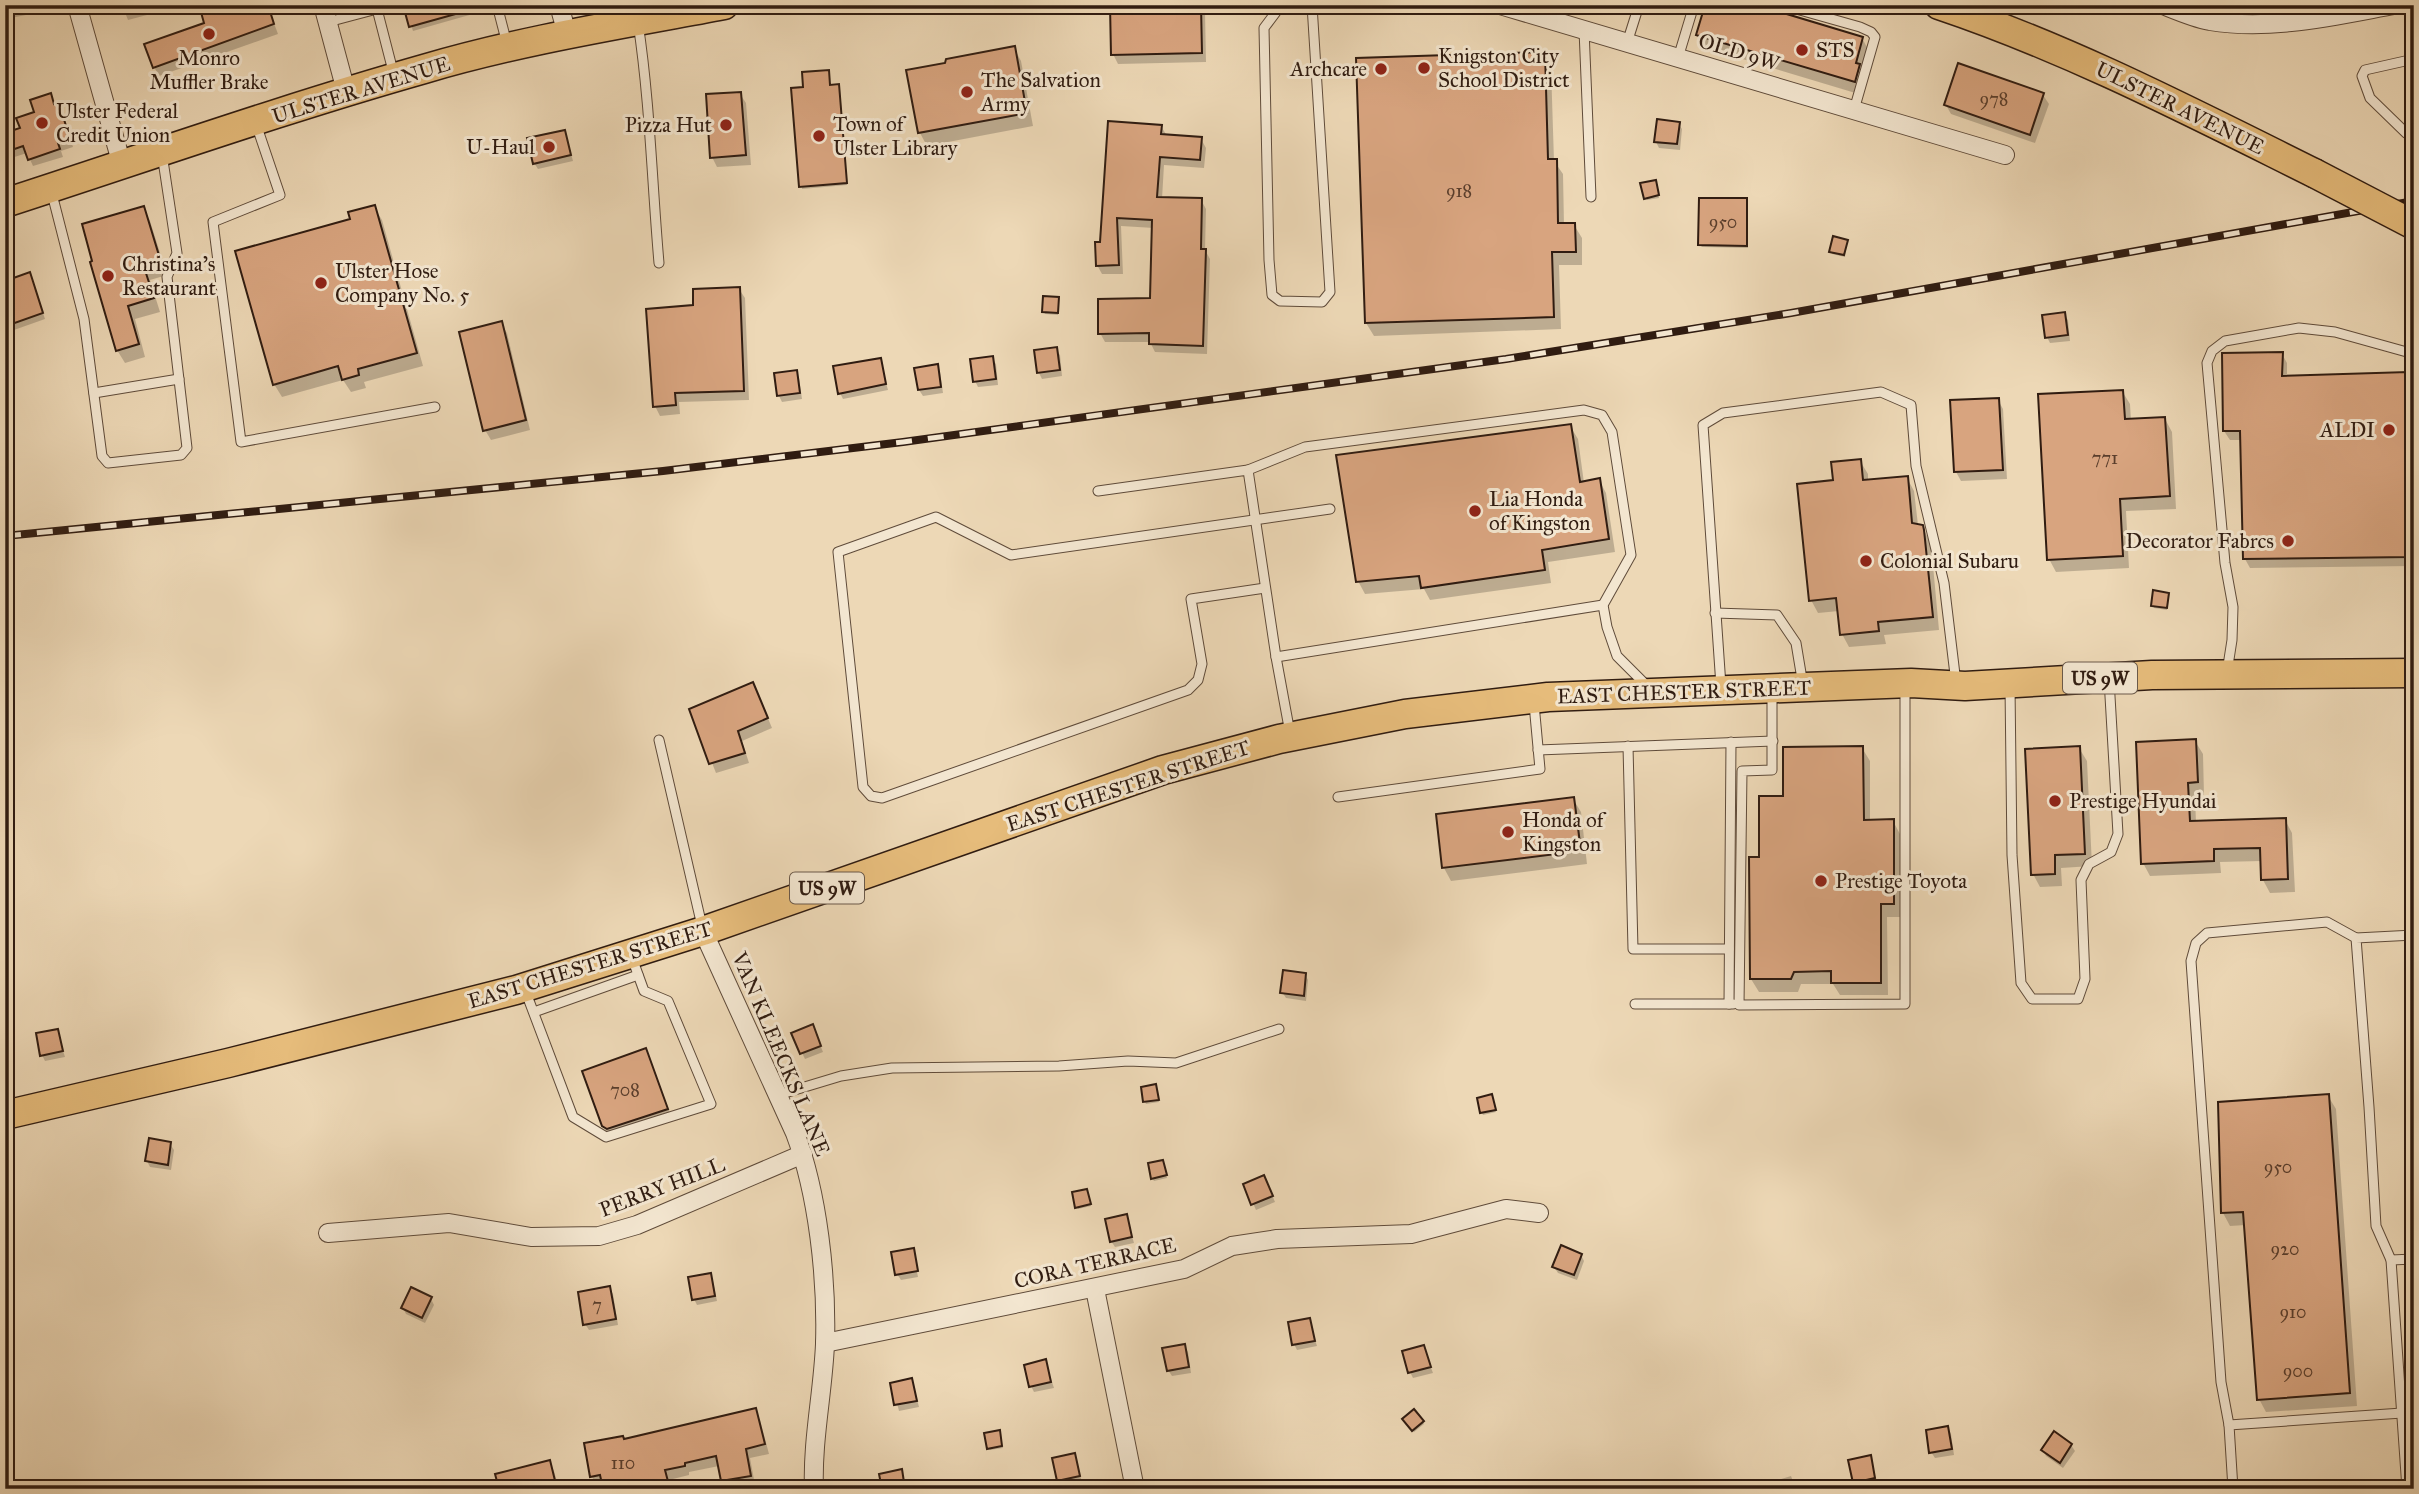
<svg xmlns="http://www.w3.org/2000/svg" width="2419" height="1494" font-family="'IM FELL Great Primer',serif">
  <rect width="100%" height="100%" fill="#edd8b6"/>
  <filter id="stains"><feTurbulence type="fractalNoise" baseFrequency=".00286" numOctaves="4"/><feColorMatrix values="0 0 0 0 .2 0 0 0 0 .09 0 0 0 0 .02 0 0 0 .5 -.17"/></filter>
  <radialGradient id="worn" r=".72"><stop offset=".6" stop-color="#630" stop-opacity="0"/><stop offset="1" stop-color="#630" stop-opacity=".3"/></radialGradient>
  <g fill="#0003">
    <path d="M5,5H24L26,15L6,19Z"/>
    <path d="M122,5H144L147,15L128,20Z"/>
    <path d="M267,5L278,34L159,76L154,67Z"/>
    <path d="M405,5H486L487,10L413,31Z"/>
    <path d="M1201,5L1205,12L1206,62L1118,64L1113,54Z"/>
    <path d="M1698,35L1862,38L1869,51L1862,95L1706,48Z"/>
    <path d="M1014,48L1021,61L1033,126L927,146L920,133L908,72Z"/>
    <path d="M1544,54L1551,67L1554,161L1563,174L1564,225H1574L1582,238V265H1559L1561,329L1374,336L1366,323Z"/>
    <path d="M828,72L830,87L838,86L840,89L847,185L802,189L805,89Z"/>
    <path d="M740,94L746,103L751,165L717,167L712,157Z"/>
    <path d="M50,95L55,106L58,105L62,112L73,147L61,151L63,157L33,166L27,153L5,160V135L22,130Z"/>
    <path d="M2043,95L2049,104L2035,143L1951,114L1946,105Z"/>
    <path d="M1678,123L1682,129L1680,150L1659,148L1656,142Z"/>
    <path d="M1161,126L1167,136L1201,139L1206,148L1204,168L1164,165L1162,199L1201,200L1206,209L1205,250L1210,259L1207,354L1155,352L1150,342H1105L1100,333L1152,300L1154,228L1121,226L1123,274H1102L1097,265L1101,244Z"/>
    <path d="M565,132L573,161L538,169L534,163Z"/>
    <path d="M1656,184L1659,198L1647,200L1646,198Z"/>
    <path d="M1746,200L1748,248L1702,247L1700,245Z"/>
    <path d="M374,207L382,220L423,366L364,382L366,388L351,392L343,380L282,397L274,384L352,220Z"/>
    <path d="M143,208L150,221L167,275L150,280L160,312L135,319L145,357L125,363L117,350Z"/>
    <path d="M1847,241L1845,257L1832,254L1831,251Z"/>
    <path d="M32,280L45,319L14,330L10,324Z"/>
    <path d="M739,289L745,298L749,400L679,402L680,414L660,416L655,406L695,307Z"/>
    <path d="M1058,299V315L1045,314L1044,312Z"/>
    <path d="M2064,314L2068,320L2070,341L2050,343L2047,337Z"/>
    <path d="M501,324L507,333L530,430L491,440L485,430Z"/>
    <path d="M1056,349L1060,355L1062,376L1042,379L1039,373Z"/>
    <path d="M2282,354L2287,363V378L2407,374L2412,384L2414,566L2250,568L2245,559L2242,440H2230L2224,431Z"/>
    <path d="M992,358L996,364L998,385L978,387L975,381Z"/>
    <path d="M880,360L888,390L843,399L840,393Z"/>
    <path d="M937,366L940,372L943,393L923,396L919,390L916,369Z"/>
    <path d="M796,372L799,378L802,399L782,402L779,396Z"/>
    <path d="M2122,391L2130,404L2131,421L2165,419L2172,432L2176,509L2126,511L2129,568L2056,572L2049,559Z"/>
    <path d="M1998,400L2003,409L2007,479L1961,481L1956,472Z"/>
    <path d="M1570,426L1578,439L1584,483L1599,480L1606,493L1615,552L1548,562L1551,583L1430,600L1424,589L1365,594L1358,581Z"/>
    <path d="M1860,461L1868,474V481L1907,478L1914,491L1918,525L1922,526L1931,544L1939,630L1884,635L1886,644L1849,647L1842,634L1839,611L1818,613L1811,600L1835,482Z"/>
    <path d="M2168,594L2167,610L2154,608L2153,606Z"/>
    <path d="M758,694L772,728L742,741L749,763L716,773L691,710Z"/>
    <path d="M2195,741L2203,754L2204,795H2195L2196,823L2285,820L2292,833L2295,892L2270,893L2263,880L2262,861L2220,862L2221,873L2150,876L2143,863Z"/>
    <path d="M1862,748L1870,761V821H1893L1900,834L1901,917H1887L1888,995H1840L1833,984H1801L1798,992H1759L1751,979L1750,859H1761L1785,798Z"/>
    <path d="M2079,748L2087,761L2092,866L2061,868L2062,886L2040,887L2033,874Z"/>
    <path d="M1573,799L1581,812L1587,864L1451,881L1444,868Z"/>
    <path d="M1305,974L1308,980L1306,1001L1286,998L1282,992Z"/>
    <path d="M57,1031L65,1057L45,1061L42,1055Z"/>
    <path d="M815,1032L823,1052L805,1059L793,1034Z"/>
    <path d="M646,1050L672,1118L609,1136L603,1125Z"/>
    <path d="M1157,1088L1159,1102L1146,1104L1145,1102Z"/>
    <path d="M2328,1096L2336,1109L2357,1406L2266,1412L2259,1399L2246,1225L2230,1226L2223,1213Z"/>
    <path d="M1492,1099L1496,1112L1483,1115L1482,1113Z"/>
    <path d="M170,1144L174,1150L171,1170L150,1167L147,1161Z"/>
    <path d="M1163,1164L1167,1178L1154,1181L1152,1178Z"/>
    <path d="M1267,1183L1275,1202L1256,1210L1245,1185Z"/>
    <path d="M1088,1193L1091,1206L1078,1209L1077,1207Z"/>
    <path d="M1126,1216L1134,1243L1115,1247L1111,1241Z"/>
    <path d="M913,1250L918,1277L901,1280L897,1274Z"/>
    <path d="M1581,1255L1584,1261L1577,1280L1558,1273L1554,1267Z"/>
    <path d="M710,1275L713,1281L717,1301L697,1305L694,1299Z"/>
    <path d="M609,1288L613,1294L618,1325L589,1330L585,1324Z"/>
    <path d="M431,1299L434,1305L425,1323L406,1314L403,1308Z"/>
    <path d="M1309,1320L1317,1346L1297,1350L1294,1344Z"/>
    <path d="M1184,1346L1188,1352L1191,1373L1172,1376L1168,1370Z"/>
    <path d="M1423,1347L1433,1373L1413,1378L1410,1372Z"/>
    <path d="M1045,1361L1054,1388L1034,1392L1031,1386Z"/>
    <path d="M912,1380L919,1407L899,1411L892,1384Z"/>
    <path d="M755,1410L760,1420L769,1454L750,1458L755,1485L727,1489L722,1481L719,1466L689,1472V1475L669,1480L671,1489H605L604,1485L597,1486L592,1477L586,1444L624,1440Z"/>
    <path d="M1405,1422H1423L1424,1424L1414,1432Z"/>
    <path d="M1948,1428L1951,1434L1954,1455L1935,1458L1931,1452Z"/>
    <path d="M1000,1435L1003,1448L990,1450L989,1448Z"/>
    <path d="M2071,1445L2075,1451L2063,1468L2046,1456L2043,1450Z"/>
    <path d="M1074,1455L1082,1482L1062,1486L1059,1480Z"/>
    <path d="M1870,1457L1877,1484L1858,1488L1854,1482Z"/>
    <path d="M549,1462L554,1471L559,1489H501Z"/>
    <path d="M1791,1476L1796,1489H1774L1772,1482Z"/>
    <path d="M439,1484L442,1489H418Z"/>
    <path d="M459,1485L461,1489H445Z"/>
  </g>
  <g fill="#d8a47f" stroke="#301c11" stroke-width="2">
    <path d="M199,5H268L274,24L153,68L144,44L204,23Z"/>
    <path d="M403,5H470V10L409,27Z"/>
    <path d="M1110,5H1201L1202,53L1111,55Z"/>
    <path d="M1705,5H1757L1863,37L1856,63L1860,64L1855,82L1696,35Z"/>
    <path d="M1015,46L1027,113L918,133L906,70L945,63L946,59Z"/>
    <path d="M1545,52L1548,159H1557L1558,223H1575L1576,252H1552L1554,317L1365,323L1356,58Z"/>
    <path d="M1958,63L2044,93L2030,135L1944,105Z"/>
    <path d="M829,70L830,85L839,84L847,183L799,187L791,88L803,87L802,72Z"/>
    <path d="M741,92L746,155L710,158L706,94Z"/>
    <path d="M51,93L54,104L59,103L70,139L58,143L60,149L28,160L23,146L9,151L5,133L20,128L16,118L34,112L30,100Z"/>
    <path d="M1657,119L1680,122L1677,144L1654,142Z"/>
    <path d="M1108,121L1162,125L1161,134L1202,137L1200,160L1160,157L1157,197L1202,198L1201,249H1206L1203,346L1149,344V333L1098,334V299L1150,298L1152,220L1117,218L1119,265L1096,266L1095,242H1100Z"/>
    <path d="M565,130L571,155L533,164L527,138Z"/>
    <path d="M1656,180L1659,195L1644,199L1640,183Z"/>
    <path d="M1699,198H1747V246L1698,245Z"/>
    <path d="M375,205L417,353L358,369L359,375L342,380L338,366L273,385L235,251L350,219L348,212Z"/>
    <path d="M144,206L161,262L144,267L154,298L128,306L139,344L116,351L90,262L92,261L82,224Z"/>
    <path d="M1833,236L1848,240L1844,255L1829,252Z"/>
    <path d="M30,272L43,313L9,325L5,314V281Z"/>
    <path d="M740,287L744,391L675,393L676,405L653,407L646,309L693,305V289Z"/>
    <path d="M1043,296L1059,297L1058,313L1042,312Z"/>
    <path d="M2065,312L2068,335L2045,338L2042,315Z"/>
    <path d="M502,321L526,420L483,431L459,332Z"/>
    <path d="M1057,347L1060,370L1037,373L1034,350Z"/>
    <path d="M2283,352L2282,376L2408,372L2410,557L2243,559L2240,431H2223L2222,353Z"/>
    <path d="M993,356L996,379L973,382L970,359Z"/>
    <path d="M881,358L886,384L838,394L833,366Z"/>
    <path d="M938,364L941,387L918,390L914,368Z"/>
    <path d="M797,370L800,393L777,396L774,373Z"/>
    <path d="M2123,390L2125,419L2165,417L2170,496L2120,499L2123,556L2047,560L2038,394Z"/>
    <path d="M1999,398L2003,470L1954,472L1950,400Z"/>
    <path d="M1571,424L1580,482L1600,478L1609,539L1542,550L1545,570L1421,588L1419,576L1356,582L1336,455Z"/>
    <path d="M1861,459L1863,480L1908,476L1912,523L1923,525L1924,530L1933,617L1878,622L1879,631L1840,635L1836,598L1809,601L1797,484L1833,480L1831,462Z"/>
    <path d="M2153,590L2169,593L2167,608L2151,606Z"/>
    <path d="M753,682L768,718L738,731L745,753L709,764L689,709Z"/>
    <path d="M2196,739L2198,782L2188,783L2190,821L2286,818L2288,879L2261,880L2260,848L2214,849V861L2141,864L2136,742Z"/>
    <path d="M1863,746L1864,820L1894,819V904H1881V983H1831V971L1794,972L1791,979H1750L1749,857H1759V796H1783V747Z"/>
    <path d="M2080,746L2085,854L2055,855V874L2031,875L2025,749Z"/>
    <path d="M1574,797L1581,851L1442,868L1436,814Z"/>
    <path d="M1283,970L1306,973L1304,996L1280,993Z"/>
    <path d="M813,1024L821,1046L800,1054L791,1033Z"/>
    <path d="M58,1029L63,1051L40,1056L36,1033Z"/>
    <path d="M646,1048L668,1109L607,1129L602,1126L582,1071Z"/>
    <path d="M1156,1084L1159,1100L1143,1102L1141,1087Z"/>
    <path d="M1492,1094L1496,1110L1480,1113L1477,1098Z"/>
    <path d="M2329,1094L2350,1393L2257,1400L2243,1212L2221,1213L2218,1102Z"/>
    <path d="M149,1138L171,1142L168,1165L145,1161Z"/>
    <path d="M1163,1160L1167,1175L1151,1179L1148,1163Z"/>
    <path d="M1264,1175L1273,1196L1251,1205L1243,1184Z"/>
    <path d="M1087,1189L1091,1204L1075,1208L1072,1192Z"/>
    <path d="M1127,1214L1132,1237L1110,1242L1105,1219Z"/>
    <path d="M1561,1245L1582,1254L1574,1275L1552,1267Z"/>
    <path d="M914,1248L918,1271L895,1275L891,1252Z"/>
    <path d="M711,1273L715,1296L692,1300L688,1277Z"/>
    <path d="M610,1286L616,1319L583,1325L578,1292Z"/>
    <path d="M411,1287L432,1297L422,1318L401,1308Z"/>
    <path d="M1310,1318L1315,1341L1292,1345L1288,1322Z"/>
    <path d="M1185,1344L1189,1367L1167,1371L1162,1348Z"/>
    <path d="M1424,1345L1431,1367L1408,1373L1402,1351Z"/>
    <path d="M1046,1359L1051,1382L1029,1387L1024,1365Z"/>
    <path d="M912,1378L917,1401L894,1405L890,1383Z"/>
    <path d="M756,1408L765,1444L746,1449L751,1476L721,1481L716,1456L685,1463V1466L665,1470L670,1489H603L600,1475L590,1477L584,1443L623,1436L624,1439Z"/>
    <path d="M1414,1409L1424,1421L1412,1431L1402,1419Z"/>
    <path d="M1948,1426L1952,1449L1929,1453L1926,1430Z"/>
    <path d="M1000,1430L1002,1446L987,1449L984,1433Z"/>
    <path d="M2054,1431L2072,1444L2060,1463L2041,1450Z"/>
    <path d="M1075,1453L1080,1476L1057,1481L1052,1458Z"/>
    <path d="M1871,1455L1875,1478L1853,1483L1848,1460Z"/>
    <path d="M550,1460L557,1489H499L495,1474Z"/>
    <path d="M902,1469L905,1489H882L879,1474Z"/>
  </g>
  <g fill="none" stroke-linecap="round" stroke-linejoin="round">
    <defs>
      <g id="service">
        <path d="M497,5L507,44"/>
        <path d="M1289,5L1279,8L1264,28L1269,260L1272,295L1280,301L1322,302L1330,292L1312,5"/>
        <path d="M1782,5L1860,27L1871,32L1875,37L1854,110"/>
        <path d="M377,9L394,75"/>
        <path d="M328,22L377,9L378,5"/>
        <path d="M638,23C650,102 652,183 659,263"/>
        <path d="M1584,30L1591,197"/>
        <path d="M1627,43L1639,5"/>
        <path d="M1678,58L1694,5"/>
        <path d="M2414,59L2365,70L2362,76L2370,98L2406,133L2414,137"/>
        <path d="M256,124L280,195L213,222L241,442L435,407"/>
        <path d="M51,190L84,319L102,456L108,463L181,455L187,448L167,277L177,253L162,154"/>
        <path d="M94,393L179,379"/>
        <path d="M1248,470L1305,447L1584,410L1602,415L1612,432L1631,555L1603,605L1607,627L1617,656L1648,687"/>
        <path d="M1098,491L1248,470L1276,657L1290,733"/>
        <path d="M1265,588L1191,599L1202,664L1198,680L1188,690L882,798L871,796L863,787L838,552L936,517L1011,555L1330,509"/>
        <path d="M1715,613L1777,615L1796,643L1803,685"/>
        <path d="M1276,657L1603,605"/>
        <path d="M2227,672L2232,640L2233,607L2225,563L2207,363L2212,351L2225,341L2299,328L2335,332L2414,354"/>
        <path d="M1721,686L1703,425L1723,413L1881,392L1911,405L1916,466L1944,583L1956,683"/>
        <path d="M2010,686L2012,855L2021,983L2032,999H2078L2085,979L2081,880L2089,864L2111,852L2118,834L2109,679"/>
        <path d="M1772,690V770L1742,771L1739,1005L1905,1004V686"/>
        <path d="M659,740L702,926"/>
        <path d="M1628,746L1633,949H1729"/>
        <path d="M1538,750L1773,741"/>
        <path d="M1338,797L1540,769L1534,704"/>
        <path d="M525,990L573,1117L606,1137L711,1104L668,1001L644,991L632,958"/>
        <path d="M1635,1004H1733"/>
        <path d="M1729,1004L1731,742"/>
        <path d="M534,1012L638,975"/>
        <path d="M778,1095L841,1076L892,1068L1059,1066L1128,1061L1176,1063L1279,1029"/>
        <path d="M2391,1260L2414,1259"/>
        <path d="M2229,1425L2221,1382L2191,961L2196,943L2207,933L2327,922L2356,938"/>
        <path d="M2233,1489L2229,1425L2402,1413"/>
        <path d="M2407,1489L2391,1260L2376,1226L2369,1107L2356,938L2414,935"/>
      </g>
      <g id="minor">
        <path d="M77,5L122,165"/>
        <path d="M323,5L346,91"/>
        <path d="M559,5L567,34"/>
        <path d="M1500,5L2005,155"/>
        <path d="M2163,5C2178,11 2194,18 2210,21C2271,31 2334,16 2394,5"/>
        <path d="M703,931L795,1133C818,1194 827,1278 825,1344C823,1392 812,1441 814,1489"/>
        <path d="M328,1233L449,1223L531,1237L599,1236L637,1225L803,1154"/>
        <path d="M1095,1289L1135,1489"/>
        <path d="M825,1343L1184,1269L1232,1246L1277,1239L1411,1234L1506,1209L1539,1213"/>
      </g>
      <g id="primary">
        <path d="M1939,5C2070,49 2191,112 2314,173"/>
        <path d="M5,203C144,158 283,109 424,69C522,40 624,24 724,5"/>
        <path d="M5,1115L228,1063L516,990L703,931L1163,770L1279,739L1405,714L1548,697L1911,683L1965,686L2152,675L2414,673"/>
      </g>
    </defs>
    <use href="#service" stroke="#5f4b3a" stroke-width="11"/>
    <use href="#minor" stroke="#5f4b3a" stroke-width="20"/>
    <use href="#primary" stroke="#301c11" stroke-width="31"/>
    <use href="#service" stroke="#f3e6d0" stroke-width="9"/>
    <use href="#minor" stroke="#f3e6d0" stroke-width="18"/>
    <use href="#primary" stroke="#e6bc7b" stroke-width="28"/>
    <defs>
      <path id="rail" d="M5,536L663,471L903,442L1506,359L1791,313L2414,201"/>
    </defs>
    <use href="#rail" stroke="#301c11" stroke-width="8"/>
    <use href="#rail" stroke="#f3e6d0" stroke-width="5" stroke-dasharray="16" stroke-linecap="butt"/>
    <defs>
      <path id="primary-bridge" d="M2314,173L2414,225"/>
    </defs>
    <use href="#primary-bridge" stroke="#301c11" stroke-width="31" stroke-linecap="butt"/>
    <use href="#primary-bridge" stroke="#e6bc7b" stroke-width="28"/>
  </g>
  <g fill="#8f2418" stroke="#f3e6d0" stroke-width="2.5">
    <circle cx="209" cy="34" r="7"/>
    <circle cx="1802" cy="50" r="7"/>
    <circle cx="1424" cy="68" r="7"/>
    <circle cx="1381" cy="69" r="7"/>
    <circle cx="967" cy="92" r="7"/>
    <circle cx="42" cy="123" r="7"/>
    <circle cx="726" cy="125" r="7"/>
    <circle cx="819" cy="136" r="7"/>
    <circle cx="549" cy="147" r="7"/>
    <circle cx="108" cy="276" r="7"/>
    <circle cx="321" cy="283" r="7"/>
    <circle cx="2389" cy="430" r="7"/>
    <circle cx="1475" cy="511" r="7"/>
    <circle cx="2288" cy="541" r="7"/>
    <circle cx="1866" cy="561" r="7"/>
    <circle cx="2055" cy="801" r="7"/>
    <circle cx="1508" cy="832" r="7"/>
    <circle cx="1821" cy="881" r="7"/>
  </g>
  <g text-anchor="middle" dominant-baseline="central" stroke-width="6" stroke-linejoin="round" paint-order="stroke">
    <g font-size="18" fill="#5a3e2c">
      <text x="1994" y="99">978</text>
      <text x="1459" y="191">918</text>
      <text x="1723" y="222">950</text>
      <text x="2105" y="458">771</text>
      <text x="625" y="1090">708</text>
      <text x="2278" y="1167">950</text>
      <text x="2285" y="1249">920</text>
      <text x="597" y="1305">7</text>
      <text x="2293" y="1312">910</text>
      <text x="2298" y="1371">900</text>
      <text x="623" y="1463">110</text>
    </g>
    <g fill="#f3e6d0" stroke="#6a594a" stroke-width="2">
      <rect x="2063" y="662.5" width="74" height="31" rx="5"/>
      <rect x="790" y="872.5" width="74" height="31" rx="5"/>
    </g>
    <g font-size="19" font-weight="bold" fill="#301c11">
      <text x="2100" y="678">US 9W</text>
      <text x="827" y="888">US 9W</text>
    </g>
    <g font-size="21" fill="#301c11" stroke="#f3e6d0" text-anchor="start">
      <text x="1816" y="50">STS</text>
      <text x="1438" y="56">Knigston City<tspan x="1438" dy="24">School District</tspan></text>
      <text x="209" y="58" text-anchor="middle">Monro<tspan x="209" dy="24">Muffler Brake</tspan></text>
      <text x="1367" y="69" text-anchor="end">Archcare</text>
      <text x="981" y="80">The Salvation<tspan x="981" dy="24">Army</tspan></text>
      <text x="56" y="111">Ulster Federal<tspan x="56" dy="24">Credit Union</tspan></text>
      <text x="833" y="124">Town of<tspan x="833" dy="24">Ulster Library</tspan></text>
      <text x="712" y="125" text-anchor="end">Pizza Hut</text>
      <text x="535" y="147" text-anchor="end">U-Haul</text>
      <text x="122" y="264">Christina's<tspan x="122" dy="24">Restaurant</tspan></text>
      <text x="335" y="271">Ulster Hose<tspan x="335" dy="24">Company No. 5</tspan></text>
      <text x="2375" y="430" text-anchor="end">ALDI</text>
      <text x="1489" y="499">Lia Honda<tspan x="1489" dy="24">of Kingston</tspan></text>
      <text x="2274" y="541" text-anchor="end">Decorator Fabrcs</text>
      <text x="1880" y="561">Colonial Subaru</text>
      <text x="2069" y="801">Prestige Hyundai</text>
      <text x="1522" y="820">Honda of<tspan x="1522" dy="24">Kingston</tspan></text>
      <text x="1835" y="881">Prestige Toyota</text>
    </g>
    <g font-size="21" fill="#301c11" stroke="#f3e6d0">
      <text transform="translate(1739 52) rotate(17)">OLD 9W</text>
      <text transform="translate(361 90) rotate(-17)">ULSTER AVENUE</text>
      <text transform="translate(2180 108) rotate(26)">ULSTER AVENUE</text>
      <text transform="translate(1684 692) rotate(-2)">EAST CHESTER STREET</text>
      <text transform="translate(1128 786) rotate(-18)">EAST CHESTER STREET</text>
      <text transform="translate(590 965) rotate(-17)">EAST CHESTER STREET</text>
      <text transform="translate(781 1054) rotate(67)">VAN KLEECKS LANE</text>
      <text transform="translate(662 1187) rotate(-21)">PERRY HILL</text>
      <text transform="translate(1095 1263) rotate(-13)">CORA TERRACE</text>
    </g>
  </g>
  <rect width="2419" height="1494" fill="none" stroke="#edd8b6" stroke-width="28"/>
  <rect x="7" y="7" width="2405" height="1480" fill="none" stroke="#301c11" stroke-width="3.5"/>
  <rect x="14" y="14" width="2391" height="1466" fill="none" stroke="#301c11" stroke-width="2"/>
  <rect width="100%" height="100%" filter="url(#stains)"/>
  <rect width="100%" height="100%" fill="url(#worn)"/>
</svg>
